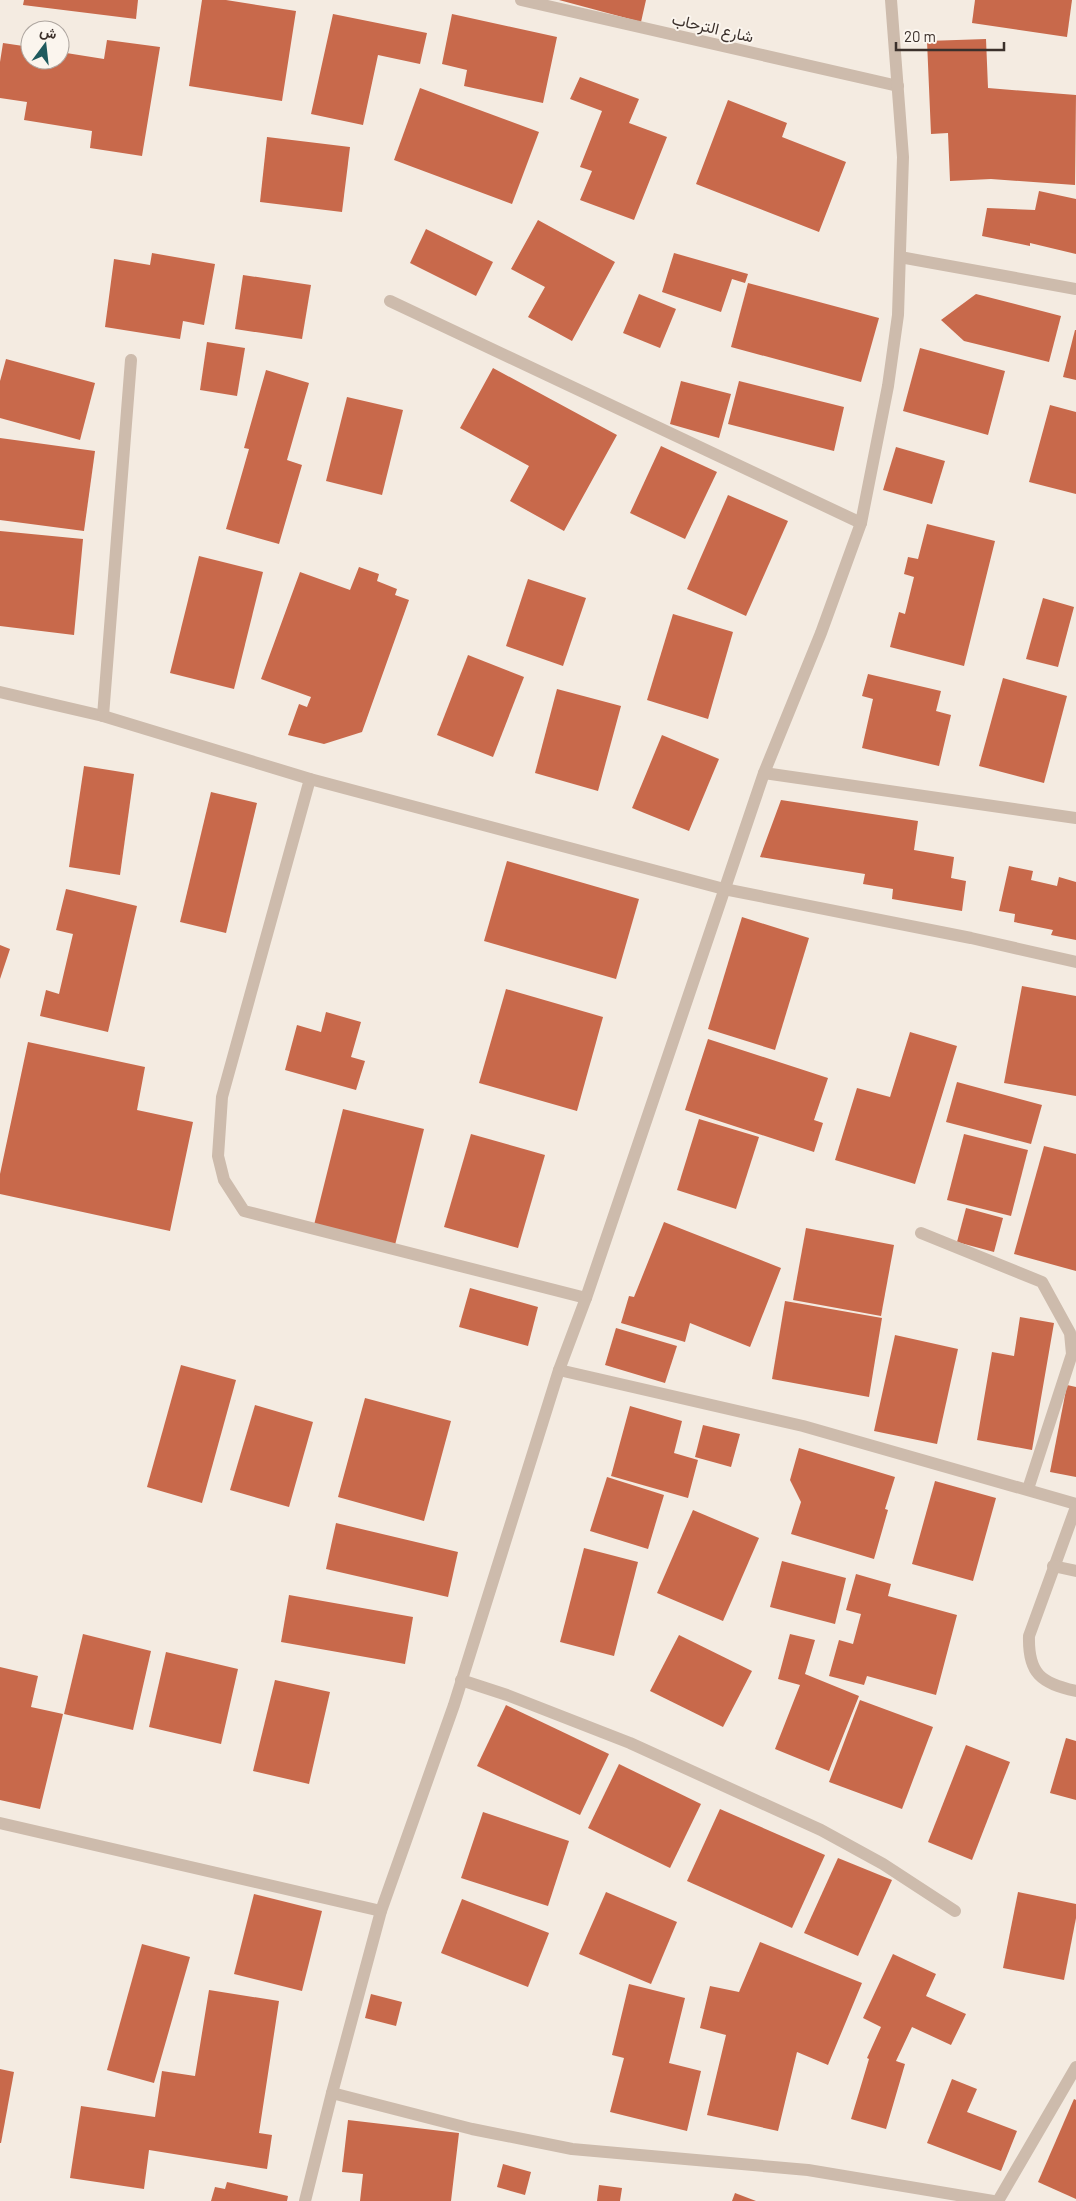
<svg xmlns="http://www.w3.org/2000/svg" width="1076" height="2201" font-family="Barlow,Vazirmatn,sans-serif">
  <rect width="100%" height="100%" fill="#f4ebe1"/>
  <g fill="#c8694b">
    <path d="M24,0H138L136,19L23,5Z"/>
    <path d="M202,0H226L296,11L282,101L189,86Z"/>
    <path d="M559,0H646L641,22Z"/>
    <path d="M975,0H1072L1067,37L972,23Z"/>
    <path d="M333,14L427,33L420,64L378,55L363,125L311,114Z"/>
    <path d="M452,14L557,37L543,103L464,86L467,70L442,64Z"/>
    <path d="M986,39L988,88L1076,95L1075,185L991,179L950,181L948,133L931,134L927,41Z"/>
    <path d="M107,40L160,47L142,156L90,148L92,131L24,120L27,102L0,98V62L3,43L30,47V60H60V52L104,59Z"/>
    <path d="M580,77L639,99L629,123L667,137L634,220L580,200L592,171L580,167L602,111L570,99Z"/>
    <path d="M420,88L539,132L512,204L394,160Z"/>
    <path d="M728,100L787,123L782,137L846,162L819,232L696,184Z"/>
    <path d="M267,137L350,147L342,212L260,202Z"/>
    <path d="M1039,191L1076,199V254L1030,243V246L982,236L987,208L1035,210Z"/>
    <path d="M538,220L615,262L572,341L528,317L545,287L511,269Z"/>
    <path d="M426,229L493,262L476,296L410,263Z"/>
    <path d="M152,253L215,264L204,325L183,321L180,339L105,327L114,259L150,265Z"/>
    <path d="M674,253L748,274L745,283L732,279L721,312L662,292Z"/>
    <path d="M243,275L311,285L302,339L235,329Z"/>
    <path d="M748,283L879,318L861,382L731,347Z"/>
    <path d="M639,294L676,309L660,348L623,333Z"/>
    <path d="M976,294L1061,316L1049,362L964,341L941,320Z"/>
    <path d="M1075,330H1076V380L1063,377Z"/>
    <path d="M207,342L245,348L237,396L200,390Z"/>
    <path d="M920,348L1005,371L988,435L903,411Z"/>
    <path d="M6,359L95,383L80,440L0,418V381Z"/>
    <path d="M493,368L617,435L564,531L510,501L529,466L460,428Z"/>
    <path d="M266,370L309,383L287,460L302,465L279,544L226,529L249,449L244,448Z"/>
    <path d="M681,381L731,394L719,438L670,424Z"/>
    <path d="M739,381L844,407L834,451L728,424Z"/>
    <path d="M347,397L403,410L382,495L326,481Z"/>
    <path d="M1050,405L1076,412V494L1029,482Z"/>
    <path d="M0,438L95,451L84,531L0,520Z"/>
    <path d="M661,446L717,472L685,539L630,513Z"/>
    <path d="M896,447L945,461L932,504L883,490Z"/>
    <path d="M728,495L788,521L746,616L687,589Z"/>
    <path d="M927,524L995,541L964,666L890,647L899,612L905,614L914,577L904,574L908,557L918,559Z"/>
    <path d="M0,531L83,539L74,635L0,626Z"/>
    <path d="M199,556L263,572L234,689L170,673Z"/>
    <path d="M359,567L379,574L377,581L397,589L395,595L409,600L362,732L324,744L288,735L299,704L307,707L311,697L261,679L300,572L350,590Z"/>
    <path d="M528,579L586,598L563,666L506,646Z"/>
    <path d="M1043,598L1074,607L1058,667L1026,659Z"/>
    <path d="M673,614L733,632L708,719L647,700Z"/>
    <path d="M468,655L524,677L493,757L437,735Z"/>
    <path d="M868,674L941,691L936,711L951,715L939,766L862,748L873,699L862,696Z"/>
    <path d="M1003,678L1067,696L1044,783L979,766Z"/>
    <path d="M557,689L621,706L598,791L535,773Z"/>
    <path d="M662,735L719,759L689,831L632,808Z"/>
    <path d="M84,766L134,774L120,875L69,867Z"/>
    <path d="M211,792L257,803L226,933L180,922Z"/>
    <path d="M781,800L918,821L914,850L954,857L951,878L966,881L962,911L892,899L893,889L863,884L865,874L760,857Z"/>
    <path d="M507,861L639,899L616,979L484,941Z"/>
    <path d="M1009,866L1033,871L1031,880L1057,886L1059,877L1076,882V940L1051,935L1053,930L1014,922L1015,914L999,911Z"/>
    <path d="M66,889L137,906L108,1032L40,1016L46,990L59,994L73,934L56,930Z"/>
    <path d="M742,917L809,938L775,1050L708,1029Z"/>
    <path d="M0,945L10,949L0,979Z"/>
    <path d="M1022,986L1076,996V1096L1004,1083Z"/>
    <path d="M506,989L603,1017L577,1111L479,1083Z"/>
    <path d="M326,1012L361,1022L351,1057L365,1061L356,1090L285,1070L297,1025L321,1032Z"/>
    <path d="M910,1032L957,1046L915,1184L835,1160L857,1088L890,1097Z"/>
    <path d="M708,1039L828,1078L814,1120L823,1123L814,1152L685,1110Z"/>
    <path d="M28,1042L145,1067L137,1110L193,1122L170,1231L0,1194V1174Z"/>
    <path d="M957,1082L1042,1105L1031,1144L946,1122Z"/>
    <path d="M343,1109L424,1129L395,1245L314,1225Z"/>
    <path d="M699,1119L759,1137L736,1209L677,1190Z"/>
    <path d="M471,1134L545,1155L518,1248L444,1227Z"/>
    <path d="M964,1134L1028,1150L1011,1216L947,1200Z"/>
    <path d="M1044,1146L1076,1154V1271L1014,1254Z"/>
    <path d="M966,1208L1003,1218L994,1252L957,1242Z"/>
    <path d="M664,1222L781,1268L750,1347L690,1323L685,1342L621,1323L629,1296L634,1297Z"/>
    <path d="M806,1228L894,1245L881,1316L793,1300Z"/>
    <path d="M470,1288L538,1307L528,1346L459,1327Z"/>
    <path d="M785,1301L882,1318L869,1397L772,1379Z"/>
    <path d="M1020,1317L1054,1323L1032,1450L977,1440L992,1352L1014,1356Z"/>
    <path d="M616,1328L677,1346L665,1383L605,1365Z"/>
    <path d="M895,1335L958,1349L937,1444L874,1431Z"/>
    <path d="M181,1365L236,1380L202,1503L147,1487Z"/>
    <path d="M1067,1385L1076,1387V1477L1050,1472Z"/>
    <path d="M365,1398L451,1421L424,1521L338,1497Z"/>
    <path d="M255,1405L313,1422L289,1507L230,1490Z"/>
    <path d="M630,1406L682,1421L674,1453L698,1460L688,1498L611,1476Z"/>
    <path d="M703,1425L740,1434L731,1467L695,1457Z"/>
    <path d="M799,1448L895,1477L885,1509L888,1510L874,1559L791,1534L801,1502L790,1480Z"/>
    <path d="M607,1477L664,1495L648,1549L590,1531Z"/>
    <path d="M935,1481L996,1498L973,1581L912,1564Z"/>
    <path d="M693,1510L759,1538L723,1621L657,1593Z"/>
    <path d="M336,1523L458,1552L448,1597L326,1569Z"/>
    <path d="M584,1548L638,1562L614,1656L560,1642Z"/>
    <path d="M782,1561L846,1578L835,1624L770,1607Z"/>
    <path d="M856,1574L891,1584L888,1596L957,1615L936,1695L867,1676L864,1685L829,1676L839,1640L853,1644L861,1614L846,1610Z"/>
    <path d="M289,1595L413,1617L405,1664L281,1642Z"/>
    <path d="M83,1634L151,1651L133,1730L64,1714Z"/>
    <path d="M790,1634L815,1640L805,1674L859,1696L829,1771L775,1749L800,1685L778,1679Z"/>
    <path d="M679,1635L752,1671L723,1727L650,1691Z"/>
    <path d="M166,1652L238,1669L221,1744L149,1727Z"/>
    <path d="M0,1667L38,1676L31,1707L63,1714L40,1809L0,1800Z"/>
    <path d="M275,1680L330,1692L309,1784L253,1771Z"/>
    <path d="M860,1700L933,1727L902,1809L829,1782Z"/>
    <path d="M506,1705L609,1754L580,1815L477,1766Z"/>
    <path d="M1066,1738L1076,1741V1800L1050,1793Z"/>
    <path d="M966,1745L1010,1762L972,1860L928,1842Z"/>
    <path d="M619,1764L701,1804L670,1868L588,1828Z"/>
    <path d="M720,1809L825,1855L792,1928L687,1881Z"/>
    <path d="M483,1812L569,1841L548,1906L461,1878Z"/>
    <path d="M838,1858L892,1880L858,1956L804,1933Z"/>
    <path d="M606,1892L677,1922L651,1984L579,1954Z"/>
    <path d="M1018,1892L1076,1904V1918L1064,1980L1003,1968Z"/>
    <path d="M254,1894L322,1911L302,1991L234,1974Z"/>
    <path d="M462,1899L549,1933L528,1987L441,1953Z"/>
    <path d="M760,1942L862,1983L828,2065L797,2052L778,2131L707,2115L726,2035L700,2028L710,1986L739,1992Z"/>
    <path d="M142,1944L190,1957L154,2083L107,2070Z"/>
    <path d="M893,1954L936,1974L926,1996L966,2014L951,2045L912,2027L896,2061L905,2064L886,2129L851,2119L869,2059L867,2058L881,2027L863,2018Z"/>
    <path d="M629,1984L685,1998L669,2063L701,2071L687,2131L610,2112L624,2058L612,2055Z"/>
    <path d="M209,1990L279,2001L259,2133L272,2135L267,2169L149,2150L144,2189L70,2178L81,2106L155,2117L162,2071L195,2076Z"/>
    <path d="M371,1994L402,2002L396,2026L365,2018Z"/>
    <path d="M0,2069L14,2072L1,2143H0Z"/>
    <path d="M952,2079L977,2089L967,2112L1017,2131L1001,2171L927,2143Z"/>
    <path d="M1074,2099L1076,2100V2199L1038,2182Z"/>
    <path d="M348,2120L459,2133L451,2201H360L363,2174L342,2172Z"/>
    <path d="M503,2164L531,2172L525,2195L497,2187Z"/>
    <path d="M227,2182L288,2196L287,2201H211L215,2187L225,2189Z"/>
    <path d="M599,2185L622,2188L620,2201H597Z"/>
    <path d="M735,2193L756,2201H732Z"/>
  </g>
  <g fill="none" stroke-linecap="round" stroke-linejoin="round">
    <g stroke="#cdbbac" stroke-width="12">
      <path d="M521,0L898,86"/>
      <path d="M900,257L1076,289"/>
      <path d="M390,301L861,523"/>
      <path d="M0,692L103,716L310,779L724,889L971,938L1076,962"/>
      <path d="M103,716L131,360"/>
      <path d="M764,773L1076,818"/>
      <path d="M310,779L222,1097L218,1156L224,1180L244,1211L586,1298"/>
      <path d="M921,1233L1042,1282L1070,1333L1072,1354L1028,1489"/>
      <path d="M559,1370L803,1426L1076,1504"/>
      <path d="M1076,1507L1029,1636C1028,1674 1041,1683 1076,1691"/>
      <path d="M1053,1566L1076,1571"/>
      <path d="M461,1680L507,1695L630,1743L821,1830L883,1864L955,1911"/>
      <path d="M0,1823L381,1911"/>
      <path d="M332,2093L472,2129L572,2149L808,2170L993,2201"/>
      <path d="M305,2201L332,2093L381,1911L454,1705L559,1370L586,1298L764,773L821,633L861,523L888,386L898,315L903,157L891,0"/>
      <path d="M998,2201L1076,2067"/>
    </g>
  </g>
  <g text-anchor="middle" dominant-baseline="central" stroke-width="4" stroke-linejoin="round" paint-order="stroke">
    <g font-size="16" fill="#3b302b" stroke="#fbf5ee">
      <text transform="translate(713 27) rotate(13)">شارع الترحاب</text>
    </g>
  </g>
  <g transform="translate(45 45) rotate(15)"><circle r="24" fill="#fbf5ee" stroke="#aea6a0"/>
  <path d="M0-4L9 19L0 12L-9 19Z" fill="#1f5a5e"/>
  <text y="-8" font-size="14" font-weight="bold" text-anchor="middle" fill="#3b302b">ش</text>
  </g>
  <path d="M896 42v8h108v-8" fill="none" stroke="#3b302b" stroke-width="2.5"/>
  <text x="904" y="42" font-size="15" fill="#3b302b" stroke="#fbf5ee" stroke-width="4" paint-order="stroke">20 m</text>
</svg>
